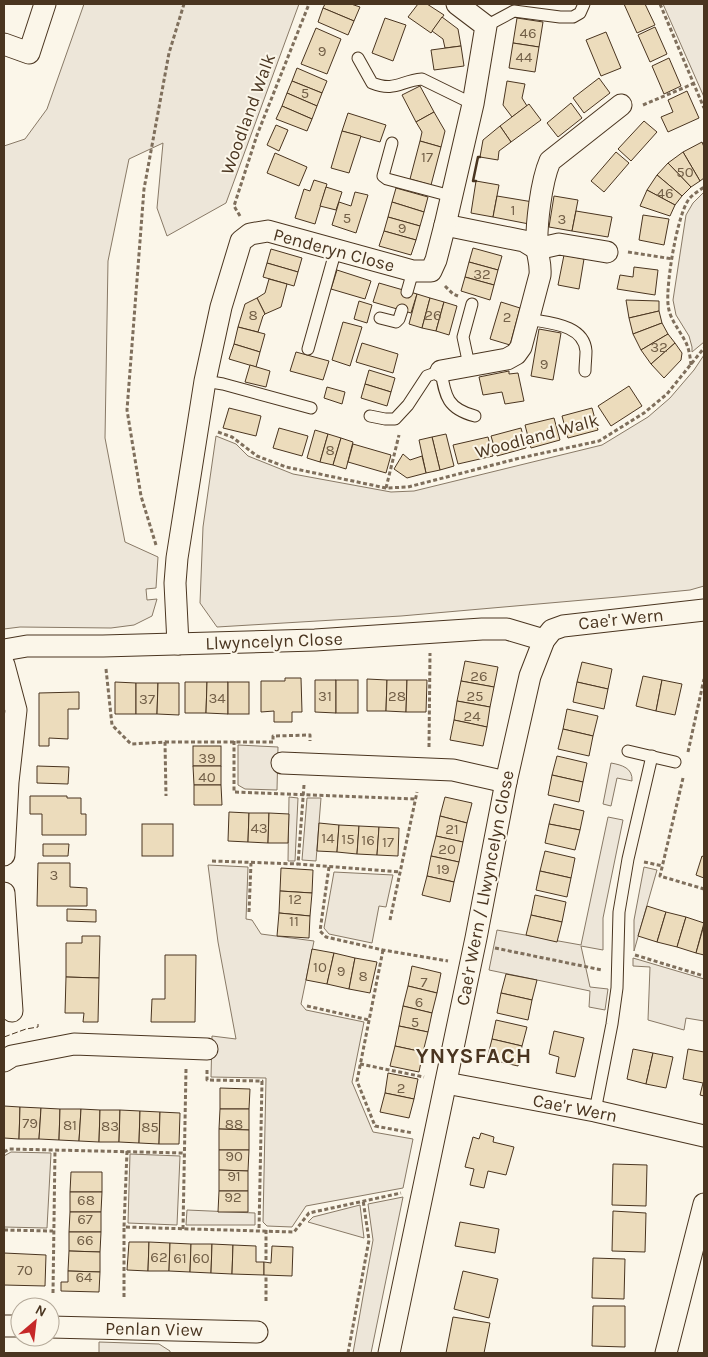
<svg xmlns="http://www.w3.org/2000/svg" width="708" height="1357" font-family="Karla,sans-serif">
  <rect width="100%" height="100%" fill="#fbf6e9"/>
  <g fill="#ede6d9" stroke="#887966">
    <path d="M84,4H299L226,203L167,236L157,208L163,143L129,159L108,261L105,438L125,542L158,557L156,588L146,589L147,600L157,599L152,616L134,625L111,628L20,627L4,629V146L25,139L47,109Z"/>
    <path d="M663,4H704V97Z"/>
    <path d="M704,192V342L692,352V347L689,336L676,315L673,300L686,215L693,203Z"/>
    <path d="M704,355V586L690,590L618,597L401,616L217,627L200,603L203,527L216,436L236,444L248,456L293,474L391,492L414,491L602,445L648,417L670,398L694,370Z"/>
    <path d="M238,745L278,747L277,790L245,789L238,785Z"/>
    <path d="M611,763C622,765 633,768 632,781L617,778L611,806L603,804Z"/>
    <path d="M289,797L298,798L295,861H288Z"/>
    <path d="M307,798H321L316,861L302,860Z"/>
    <path d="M608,817L623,820L603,918V950L581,946L590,987L608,989L605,1010L589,1007L590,991L489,970L497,930L581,945Z"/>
    <path d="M208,865L248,867L246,919L252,920L261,934L314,941L301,1004L306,1010L364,1022L352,1082L373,1132L413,1139L403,1188L306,1206L292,1227L267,1226L263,1222L266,1078L211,1077L212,1036L236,1039L218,942Z"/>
    <path d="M644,867L657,870L634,951V920Z"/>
    <path d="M334,872L393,875L386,907L379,906L372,943L329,934L324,928Z"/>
    <path d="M633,958L704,979V1021L686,1018L684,1030L648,1020L650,967L633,966Z"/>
    <path d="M11,1152L51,1153L47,1228L4,1227V1156Z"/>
    <path d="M130,1154L180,1156L177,1225L128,1223Z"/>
    <path d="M403,1197L371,1353H353L373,1240L368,1204Z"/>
    <path d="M360,1205L364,1238L308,1222L313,1217Z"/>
    <path d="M187,1210L255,1213V1225H186Z"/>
    <path d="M99,1342L159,1344L170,1351V1353H99Z"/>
  </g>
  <g fill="#ecdcbc" stroke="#4a3520">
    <path d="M325,4H351L360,7L354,21L323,8Z"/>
    <path d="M418,4H427L444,15L431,33L408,17Z"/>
    <path d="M624,4H645L655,25L637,33Z"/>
    <path d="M323,8L354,21L348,35L318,22Z"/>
    <path d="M442,17L458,29L461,46L445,48L443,39L432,31Z"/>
    <path d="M385,18L406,25L393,61L372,53Z"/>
    <path d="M517,18L543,22L539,47L513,43Z"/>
    <path d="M655,27L667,54L650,62L638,35Z"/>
    <path d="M316,28L341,39L327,74L301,64Z"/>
    <path d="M606,32L621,68L601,76L586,40Z"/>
    <path d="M513,43L539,47L535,72L509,68Z"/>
    <path d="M461,46L464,66L434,70L431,50Z"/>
    <path d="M669,58L681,86L664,94L652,66Z"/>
    <path d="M297,68L327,81L322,93L292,81Z"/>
    <path d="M599,78L610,93L584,113L573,98Z"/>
    <path d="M292,81L322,93L317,106L287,93Z"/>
    <path d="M507,81L525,84L522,98L527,106L512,117L503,105Z"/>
    <path d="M420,86L434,112L416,122L402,95Z"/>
    <path d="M687,91L699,118L668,132L661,117L673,112L668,100Z"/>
    <path d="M287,93L317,106L312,119L282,106Z"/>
    <path d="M571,103L582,118L558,137L547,123Z"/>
    <path d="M529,104L541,120L511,142L500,126Z"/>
    <path d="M282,106L312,119L307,131L276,119Z"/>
    <path d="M434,112L445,131L441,147L420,141L422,132L416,122Z"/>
    <path d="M348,113L386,125L380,142L342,131Z"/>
    <path d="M644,121L657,132L631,161L618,149Z"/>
    <path d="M276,125L288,130L279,151L267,145Z"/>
    <path d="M500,126L511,142L499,151L498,160L480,157L483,140Z"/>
    <path d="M342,131L361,136L349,173L331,168Z"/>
    <path d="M420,141L441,147L431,185L410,179Z"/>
    <path d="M702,142L704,147V178L700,181L683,152Z"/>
    <path d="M616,152L629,163L604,192L591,181Z"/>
    <path d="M683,152L700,181L691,187L668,163Z"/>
    <path d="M275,153L307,167L299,186L267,173Z"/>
    <path d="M668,163L691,187L682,196L657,175Z"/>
    <path d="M657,175L682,196L675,205L647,190Z"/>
    <path d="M314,180L327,184L315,224L295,218L304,189L310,191Z"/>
    <path d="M476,181L499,185L493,217L471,213Z"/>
    <path d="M326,187L342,192L336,210L320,206Z"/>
    <path d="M396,188L428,197L424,212L392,202Z"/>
    <path d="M647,190L675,205L670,216L640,206Z"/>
    <path d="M355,192L368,195L356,233L332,225L339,202L351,206Z"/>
    <path d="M497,196L533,202L529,224L493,217Z"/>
    <path d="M554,196L578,200L572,231L549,227Z"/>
    <path d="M392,202L424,212L420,226L388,217Z"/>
    <path d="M576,211L612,217L608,237L572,231Z"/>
    <path d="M643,215L669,219L664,245L639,240Z"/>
    <path d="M388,217L420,226L416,240L384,231Z"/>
    <path d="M384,231L416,240L411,255L379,246Z"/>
    <path d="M473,248L502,256L498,270L469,262Z"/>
    <path d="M271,249L302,258L298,272L267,263Z"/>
    <path d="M564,255L584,259L579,289L558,285Z"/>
    <path d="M469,262L498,270L494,285L465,277Z"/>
    <path d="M267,263L298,272L294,286L263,277Z"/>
    <path d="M634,267L658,270L655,295L617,289L620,275L633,277Z"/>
    <path d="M337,270L371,281L365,299L331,289Z"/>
    <path d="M465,277L494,285L490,300L461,291Z"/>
    <path d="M269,279L287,284L281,307L265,314L257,298L265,293Z"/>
    <path d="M379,283L417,294L411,313L373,302Z"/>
    <path d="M417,294L430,298L422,328L409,324Z"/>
    <path d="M257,298L265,314L263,316L258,332L238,327L245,304Z"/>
    <path d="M430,298L444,302L436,331L422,328Z"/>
    <path d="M626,300L659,301V311L629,318Z"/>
    <path d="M359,301L372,305L367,323L354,319Z"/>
    <path d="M444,302L457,306L449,335L436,331Z"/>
    <path d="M501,302L520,308L510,345L490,339Z"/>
    <path d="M659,311L662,323L633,334L629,318Z"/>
    <path d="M343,322L362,327L350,366L332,360Z"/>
    <path d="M662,323L668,334L641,350L633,334Z"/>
    <path d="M238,327L265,334L260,352L234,344Z"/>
    <path d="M539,329L561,333L553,380L531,376Z"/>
    <path d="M668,334L675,343L651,364L641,350Z"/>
    <path d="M362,343L398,354L393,373L356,362Z"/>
    <path d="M675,343L682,353L681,360L664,378L651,364Z"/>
    <path d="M234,344L260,352L256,367L229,359Z"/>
    <path d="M296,352L329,361L323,380L290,371Z"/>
    <path d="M250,365L270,371L266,387L245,382Z"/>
    <path d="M369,370L395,378L391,392L365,384Z"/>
    <path d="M509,371V374L518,373L524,401L505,404L502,392L483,395L479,377Z"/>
    <path d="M365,384L391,392L387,406L361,398Z"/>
    <path d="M629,386L642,406L611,426L598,406Z"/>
    <path d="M327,387L345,392L342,404L324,398Z"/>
    <path d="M229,408L261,416L256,436L223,428Z"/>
    <path d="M592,408L598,430L568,438L562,416Z"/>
    <path d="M554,418L560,440L531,448L525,425Z"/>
    <path d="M279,428L308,436L302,456L273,448Z"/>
    <path d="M521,428L526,448L497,456L491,436Z"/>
    <path d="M315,430L328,434L320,462L307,458Z"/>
    <path d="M328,434L341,438L333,465L320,462Z"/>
    <path d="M446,434L454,466L440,470L432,437Z"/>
    <path d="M432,437L440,470L426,473L419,440Z"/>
    <path d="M488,437L493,456L458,464L453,445Z"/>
    <path d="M341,438L353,442L346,469L333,465Z"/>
    <path d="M353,444L391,455L386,473L348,462Z"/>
    <path d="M403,454L410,460L422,456L426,473L407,478L394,469Z"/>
    <path d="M465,661L498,667L494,687L461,681Z"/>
    <path d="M582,662L612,669L608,689L577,682Z"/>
    <path d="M643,676L662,680L656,711L636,706Z"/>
    <path d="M285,678H301L302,712H292V722H274V711L261,712V681H285Z"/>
    <path d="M367,679L387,680L386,711H367Z"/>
    <path d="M315,680H336V713L315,712Z"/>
    <rect x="336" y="680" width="22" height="33"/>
    <path d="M387,680H407L406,712L386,711Z"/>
    <path d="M407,680H427L426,712H406Z"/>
    <path d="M662,680L682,684L675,715L656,711Z"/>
    <path d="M461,681L494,687L490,707L457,701Z"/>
    <path d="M115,682L136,683V714H115Z"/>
    <path d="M185,682H207L206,713H185Z"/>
    <path d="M207,682H228V714L206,713Z"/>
    <rect x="228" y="682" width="21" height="32"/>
    <path d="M577,682L608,689L604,709L573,702Z"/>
    <path d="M136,683H158L157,714H136Z"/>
    <path d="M158,683H179V715L157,714Z"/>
    <path d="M79,692V709H68V739L49,738V746H39V693Z"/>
    <path d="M457,701L490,707L487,727L454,720Z"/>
    <path d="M567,709L598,716L593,736L563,729Z"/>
    <path d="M454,720L487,727L483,746L450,740Z"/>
    <path d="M563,729L593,736L589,756L558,749Z"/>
    <rect x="193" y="746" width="28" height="20"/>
    <path d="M557,756L587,763L583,782L552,775Z"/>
    <path d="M37,766L69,767L68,784L37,783Z"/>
    <path d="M193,766H221V785H194Z"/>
    <path d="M552,775L583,782L579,802L548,795Z"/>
    <path d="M194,785H221L222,805H194Z"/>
    <path d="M30,796H67V798H81V814H86V835H42V814H30Z"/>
    <path d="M445,797L472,803L467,823L440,816Z"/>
    <path d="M554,804L584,811L580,830L549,824Z"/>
    <path d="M229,812L249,813L248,842L228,841Z"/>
    <path d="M249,813H269L268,843L248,842Z"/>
    <path d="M269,813L289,814L288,843H268Z"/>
    <path d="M440,816L467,823L463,842L436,836Z"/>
    <path d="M319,823L339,825L337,852L317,851Z"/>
    <rect x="142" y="824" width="31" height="32"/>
    <path d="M549,824L580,830L575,850L545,843Z"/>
    <path d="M339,825L359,826L357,854L337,852Z"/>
    <path d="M359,826L379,827L377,855L357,854Z"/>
    <path d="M379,827L399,828L398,856L377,855Z"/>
    <path d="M436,836L463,842L459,862L431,856Z"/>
    <path d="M43,844H69L68,856H43Z"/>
    <path d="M545,851L575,858L571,878L540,871Z"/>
    <path d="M431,856L459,862L454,882L427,876Z"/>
    <path d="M702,856L704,857V878L696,875Z"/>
    <path d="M38,863H70V887L87,888V906H37Z"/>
    <path d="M281,868L313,870L312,893L280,891Z"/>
    <path d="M540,871L571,878L567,897L536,890Z"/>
    <path d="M427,876L454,882L450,902L422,895Z"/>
    <path d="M280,891L312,893L310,916L279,913Z"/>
    <path d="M535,895L566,902L562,922L531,915Z"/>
    <path d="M647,906L666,912L657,942L638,936Z"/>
    <path d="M67,909L96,910V922L67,921Z"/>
    <path d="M666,912L686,917L677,947L657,942Z"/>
    <path d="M279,913L310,916L309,938L277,936Z"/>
    <path d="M531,915L562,922L557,942L526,935Z"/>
    <path d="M686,917L704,923L696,953L677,947Z"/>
    <path d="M704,925V955L696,953Z"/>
    <path d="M82,936H100L99,978L66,977V943H82Z"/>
    <path d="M312,949L334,953L327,984L306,980Z"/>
    <path d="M334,953L355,958L349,989L327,984Z"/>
    <path d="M165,955H196L195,1022H151L152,999H165Z"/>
    <path d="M355,958L377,962L370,993L349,989Z"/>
    <path d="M412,966L441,973L437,993L408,986Z"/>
    <path d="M506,974L537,980L532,1000L501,993Z"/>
    <path d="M66,977L99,978L98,1022H83L84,1013H65Z"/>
    <path d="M408,986L437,993L432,1013L403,1006Z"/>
    <path d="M501,993L532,1000L528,1020L497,1013Z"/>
    <path d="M403,1006L432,1013L428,1032L399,1026Z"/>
    <path d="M496,1020L527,1027L522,1046L492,1039Z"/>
    <path d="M399,1026L428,1032L423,1052L395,1046Z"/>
    <path d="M554,1031L584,1038L575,1077L556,1073L559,1057L549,1054Z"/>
    <path d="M492,1039L522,1046L518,1066L487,1059Z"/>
    <path d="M395,1046L423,1052L419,1072L390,1066Z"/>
    <path d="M633,1049L653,1053L646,1084L627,1079Z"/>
    <path d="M688,1049L704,1052V1096L700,1095L703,1083L683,1079Z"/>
    <path d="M653,1053L673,1057L666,1088L646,1084Z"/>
    <path d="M388,1073L418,1079L414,1099L385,1093Z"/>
    <path d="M220,1088L250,1089L249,1109H220Z"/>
    <path d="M385,1093L414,1099L409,1118L380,1112Z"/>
    <path d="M4,1106L20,1107L19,1139L4,1138Z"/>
    <path d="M20,1107L41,1108L39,1139H19Z"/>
    <path d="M41,1108L60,1109L59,1140L39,1139Z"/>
    <path d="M60,1109H81L79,1141L59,1140Z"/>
    <path d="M81,1109L100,1110L99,1142L79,1141Z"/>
    <path d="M220,1109H249V1130L219,1129Z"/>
    <path d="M100,1110H120L119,1142H99Z"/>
    <path d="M120,1110L140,1111L139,1143L119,1142Z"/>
    <path d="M140,1111L160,1112L159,1144L139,1143Z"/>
    <path d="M160,1112L180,1113L179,1144H159Z"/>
    <path d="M219,1129L249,1130V1150H219Z"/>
    <path d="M481,1133L494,1137L493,1142L514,1147L506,1175L488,1171L484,1188L470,1185L474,1169L465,1167L473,1137L479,1139Z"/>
    <path d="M219,1150H249L248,1171L219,1170Z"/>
    <path d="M613,1164L647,1165L646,1206L612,1205Z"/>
    <path d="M219,1170L248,1171V1191H219Z"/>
    <path d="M71,1172H102V1192H70Z"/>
    <path d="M219,1191H248V1212H218Z"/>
    <path d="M70,1192H102L101,1212H70Z"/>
    <path d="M613,1211L646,1213L645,1252L612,1251Z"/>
    <path d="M70,1212H101V1232H69Z"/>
    <path d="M460,1222L499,1229L495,1253L455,1246Z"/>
    <path d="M69,1232H101L100,1252L69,1251Z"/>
    <path d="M129,1242H149L148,1271L127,1270Z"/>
    <path d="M149,1242L170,1243L169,1271H148Z"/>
    <path d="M170,1243L191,1244L190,1272L169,1271Z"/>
    <path d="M191,1244H212L211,1273L190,1272Z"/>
    <path d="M212,1244L233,1245L232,1274L211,1273Z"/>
    <path d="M233,1245L256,1246V1262H264V1275L232,1274Z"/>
    <path d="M272,1246L293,1247L292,1276L264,1275V1262L271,1263Z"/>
    <path d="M69,1251L100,1252V1272L68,1271Z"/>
    <path d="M4,1253L46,1255L45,1286L4,1285Z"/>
    <path d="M593,1258L625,1259L624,1299L592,1298Z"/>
    <path d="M68,1271L100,1272L99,1292L61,1291V1282H68Z"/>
    <path d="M463,1271L498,1279L489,1318L454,1309Z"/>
    <path d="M593,1306H625V1347L592,1346Z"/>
    <path d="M453,1317L490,1323L484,1353H446Z"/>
  </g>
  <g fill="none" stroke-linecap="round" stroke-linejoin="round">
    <defs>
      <g id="lane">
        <path d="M486,26L514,11L560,17H573L580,13L584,4"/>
        <path d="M358,58L372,83C395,92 400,81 422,79L473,104"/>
        <path d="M392,143L383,176L387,179L451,196"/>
        <path d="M407,292L413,271"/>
        <path d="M380,318L396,322L399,319L402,310"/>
        <path d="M528,319C548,323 584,324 586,351C586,357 585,365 585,371"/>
        <path d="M308,349L336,249"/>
        <path d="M469,365L463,337L472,304"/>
        <path d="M205,381L223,384L311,408"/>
        <path d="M370,416L385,419H395L408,405L427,376L441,371C445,397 448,409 475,416"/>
        <path d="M628,751L675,762"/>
        <path d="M595,1111L612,1024L617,988L619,912L628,859L652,756"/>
      </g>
      <g id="street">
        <path d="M4,44L29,53L45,4"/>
        <path d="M445,225L524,241L537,249L559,244L607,252"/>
        <path d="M441,371L507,359L516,354L521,347L540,275C541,264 538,258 537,248C536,225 541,182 550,161L621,105"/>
        <path d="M178,644L175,583L177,558L205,381L221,307L241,241L250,234L268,231L413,271H431L436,260L445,225L473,104L486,26L457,4"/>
        <path d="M4,650L27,646H103L315,640L482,629H507L544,640"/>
        <path d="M4,665L16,710L8,782L4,855"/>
        <path d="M282,763L453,770L506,782"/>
        <path d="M4,893L12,1011"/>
        <path d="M4,1061L12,1056L74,1044L207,1049"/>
        <path d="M446,1083L595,1111L704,1136"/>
        <path d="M4,1326H20"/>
        <path d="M50,1327L257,1332"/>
        <path d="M389,1353L476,938L506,782L530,676L544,640L552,630L563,626L704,610"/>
        <path d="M666,1353L704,1204"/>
      </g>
    </defs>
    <use href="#lane" stroke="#4a3520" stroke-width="13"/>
    <use href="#street" stroke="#4a3520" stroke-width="23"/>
    <g stroke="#7f6f5c" stroke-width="3" stroke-dasharray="4 2.5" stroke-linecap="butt">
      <path d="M660,4L704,108"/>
      <path d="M643,105L695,83"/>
      <path d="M240,216L234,206L257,135L309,4"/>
      <path d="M628,252L673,259"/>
      <path d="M445,286L453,294L458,296"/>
      <path d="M691,365C690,356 689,347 684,339C678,328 669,318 668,304C666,284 677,215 689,199C693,194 699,191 704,187"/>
      <path d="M218,432L232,437L257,456L286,467L386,488L408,487L520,458L599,441L644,413L667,394L704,348"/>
      <path d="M386,488L399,435"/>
      <path d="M156,545L141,496L127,410L144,189L169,53L184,4"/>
      <path d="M106,669L112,725L131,744L165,742L166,796"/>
      <path d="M234,741V792L416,799"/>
      <path d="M165,742H273V736L310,735V741"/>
      <path d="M429,747L430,653"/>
      <path d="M688,752L704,679"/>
      <path d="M683,778L660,876L704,889"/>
      <path d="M304,785L298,864L400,872"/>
      <path d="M212,861L298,864"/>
      <path d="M644,862L663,866"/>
      <path d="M329,867L320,931L326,937L383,950L448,961"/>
      <path d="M249,912L251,863"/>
      <path d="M390,920L417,792"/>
      <path d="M495,948L602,970"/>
      <path d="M383,950L357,1081L375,1126L413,1133"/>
      <path d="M635,955L704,976"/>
      <path d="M307,1006L369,1020"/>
      <path d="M360,1064L424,1077"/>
      <path d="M207,1070V1080L262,1081L259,1230"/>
      <path d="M127,1151L124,1227L294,1232L309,1213L401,1193"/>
      <path d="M4,1152L9,1149L184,1153"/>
      <path d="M183,1229L186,1069"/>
      <path d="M4,1230L53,1231"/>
      <path d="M266,1230V1263"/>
      <path d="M53,1293L55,1150"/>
      <path d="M124,1297V1227"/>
      <path d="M266,1301V1275"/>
      <path d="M348,1353L369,1240L363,1200"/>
    </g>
    <use href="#lane" stroke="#fbf6e9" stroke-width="11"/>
    <use href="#street" stroke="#fbf6e9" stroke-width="21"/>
    <path stroke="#4a3520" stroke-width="1" stroke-dasharray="6 2.5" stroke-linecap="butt" d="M4,1037L26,1029L38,1027V1024"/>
    <path stroke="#4a3520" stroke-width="2.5" d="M476,181H473L478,157H480"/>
  </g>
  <g text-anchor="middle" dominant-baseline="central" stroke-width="4" stroke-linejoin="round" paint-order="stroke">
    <g font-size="15" fill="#725f47">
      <text x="528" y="33">46</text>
      <text x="322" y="51">9</text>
      <text x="524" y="57">44</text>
      <text x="305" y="93">5</text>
      <text x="427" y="157">17</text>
      <text x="685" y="172">50</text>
      <text x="665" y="193">46</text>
      <text x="513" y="210">1</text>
      <text x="347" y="218">5</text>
      <text x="562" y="219">3</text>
      <text x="402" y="228">9</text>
      <text x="482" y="274">32</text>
      <text x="253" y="315">8</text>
      <text x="433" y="315">26</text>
      <text x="507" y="317">2</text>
      <text x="659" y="347">32</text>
      <text x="544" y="364">9</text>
      <text x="330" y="450">8</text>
      <text x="479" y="676">26</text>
      <text x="325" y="696">31</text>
      <text x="397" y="696">28</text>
      <text x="475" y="696">25</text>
      <text x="217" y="698">34</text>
      <text x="147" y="699">37</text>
      <text x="472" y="716">24</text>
      <text x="207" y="758">39</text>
      <text x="207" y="777">40</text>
      <text x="259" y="828">43</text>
      <text x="452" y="829">21</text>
      <text x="328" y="838">14</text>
      <text x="348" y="839">15</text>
      <text x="368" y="840">16</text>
      <text x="388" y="842">17</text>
      <text x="447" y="849">20</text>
      <text x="443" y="869">19</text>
      <text x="54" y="875">3</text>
      <text x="295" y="899">12</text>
      <text x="294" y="921">11</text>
      <text x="320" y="967">10</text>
      <text x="341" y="971">9</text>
      <text x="363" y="976">8</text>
      <text x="424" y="982">7</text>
      <text x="419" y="1002">6</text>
      <text x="415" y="1022">5</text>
      <text x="401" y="1088">2</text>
      <text x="30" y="1123">79</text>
      <text x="234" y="1124">88</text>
      <text x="70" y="1125">81</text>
      <text x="110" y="1126">83</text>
      <text x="150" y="1127">85</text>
      <text x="234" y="1156">90</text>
      <text x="234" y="1176">91</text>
      <text x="233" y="1197">92</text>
      <text x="86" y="1200">68</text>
      <text x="85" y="1219">67</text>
      <text x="85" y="1240">66</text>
      <text x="159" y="1257">62</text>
      <text x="180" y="1258">61</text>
      <text x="201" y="1258">60</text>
      <text x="25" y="1270">70</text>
      <text x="84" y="1277">64</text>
    </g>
    <g font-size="18" fill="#4a3520" stroke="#fbf6e9">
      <text transform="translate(248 114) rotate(-70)">Woodland Walk</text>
      <text transform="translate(334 250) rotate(15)">Penderyn Close</text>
      <text transform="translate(537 436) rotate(-15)">Woodland Walk</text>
      <text transform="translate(621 619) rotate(-6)">Cae'r Wern</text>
      <text transform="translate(274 641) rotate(-2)">Llwyncelyn Close</text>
      <text transform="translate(485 888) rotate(-79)">Cae'r Wern / Llwyncelyn Close</text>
      <text transform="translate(575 1108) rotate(11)">Cae'r Wern</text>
      <text transform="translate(154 1329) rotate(1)">Penlan View</text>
    </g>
    <g font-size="22" font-weight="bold" letter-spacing="1" fill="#4a3520" stroke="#fbf6e9">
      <text x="474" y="1056">YNYSFACH</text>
    </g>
  </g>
  <rect width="708" height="1357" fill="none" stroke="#4a3520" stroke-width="10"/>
  <g transform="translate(35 1322) rotate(28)"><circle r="24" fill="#fbf6e9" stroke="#b4a999"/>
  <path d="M0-4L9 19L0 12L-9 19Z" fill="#c62828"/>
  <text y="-8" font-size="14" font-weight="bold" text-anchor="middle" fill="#4a3520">N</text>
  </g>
</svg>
